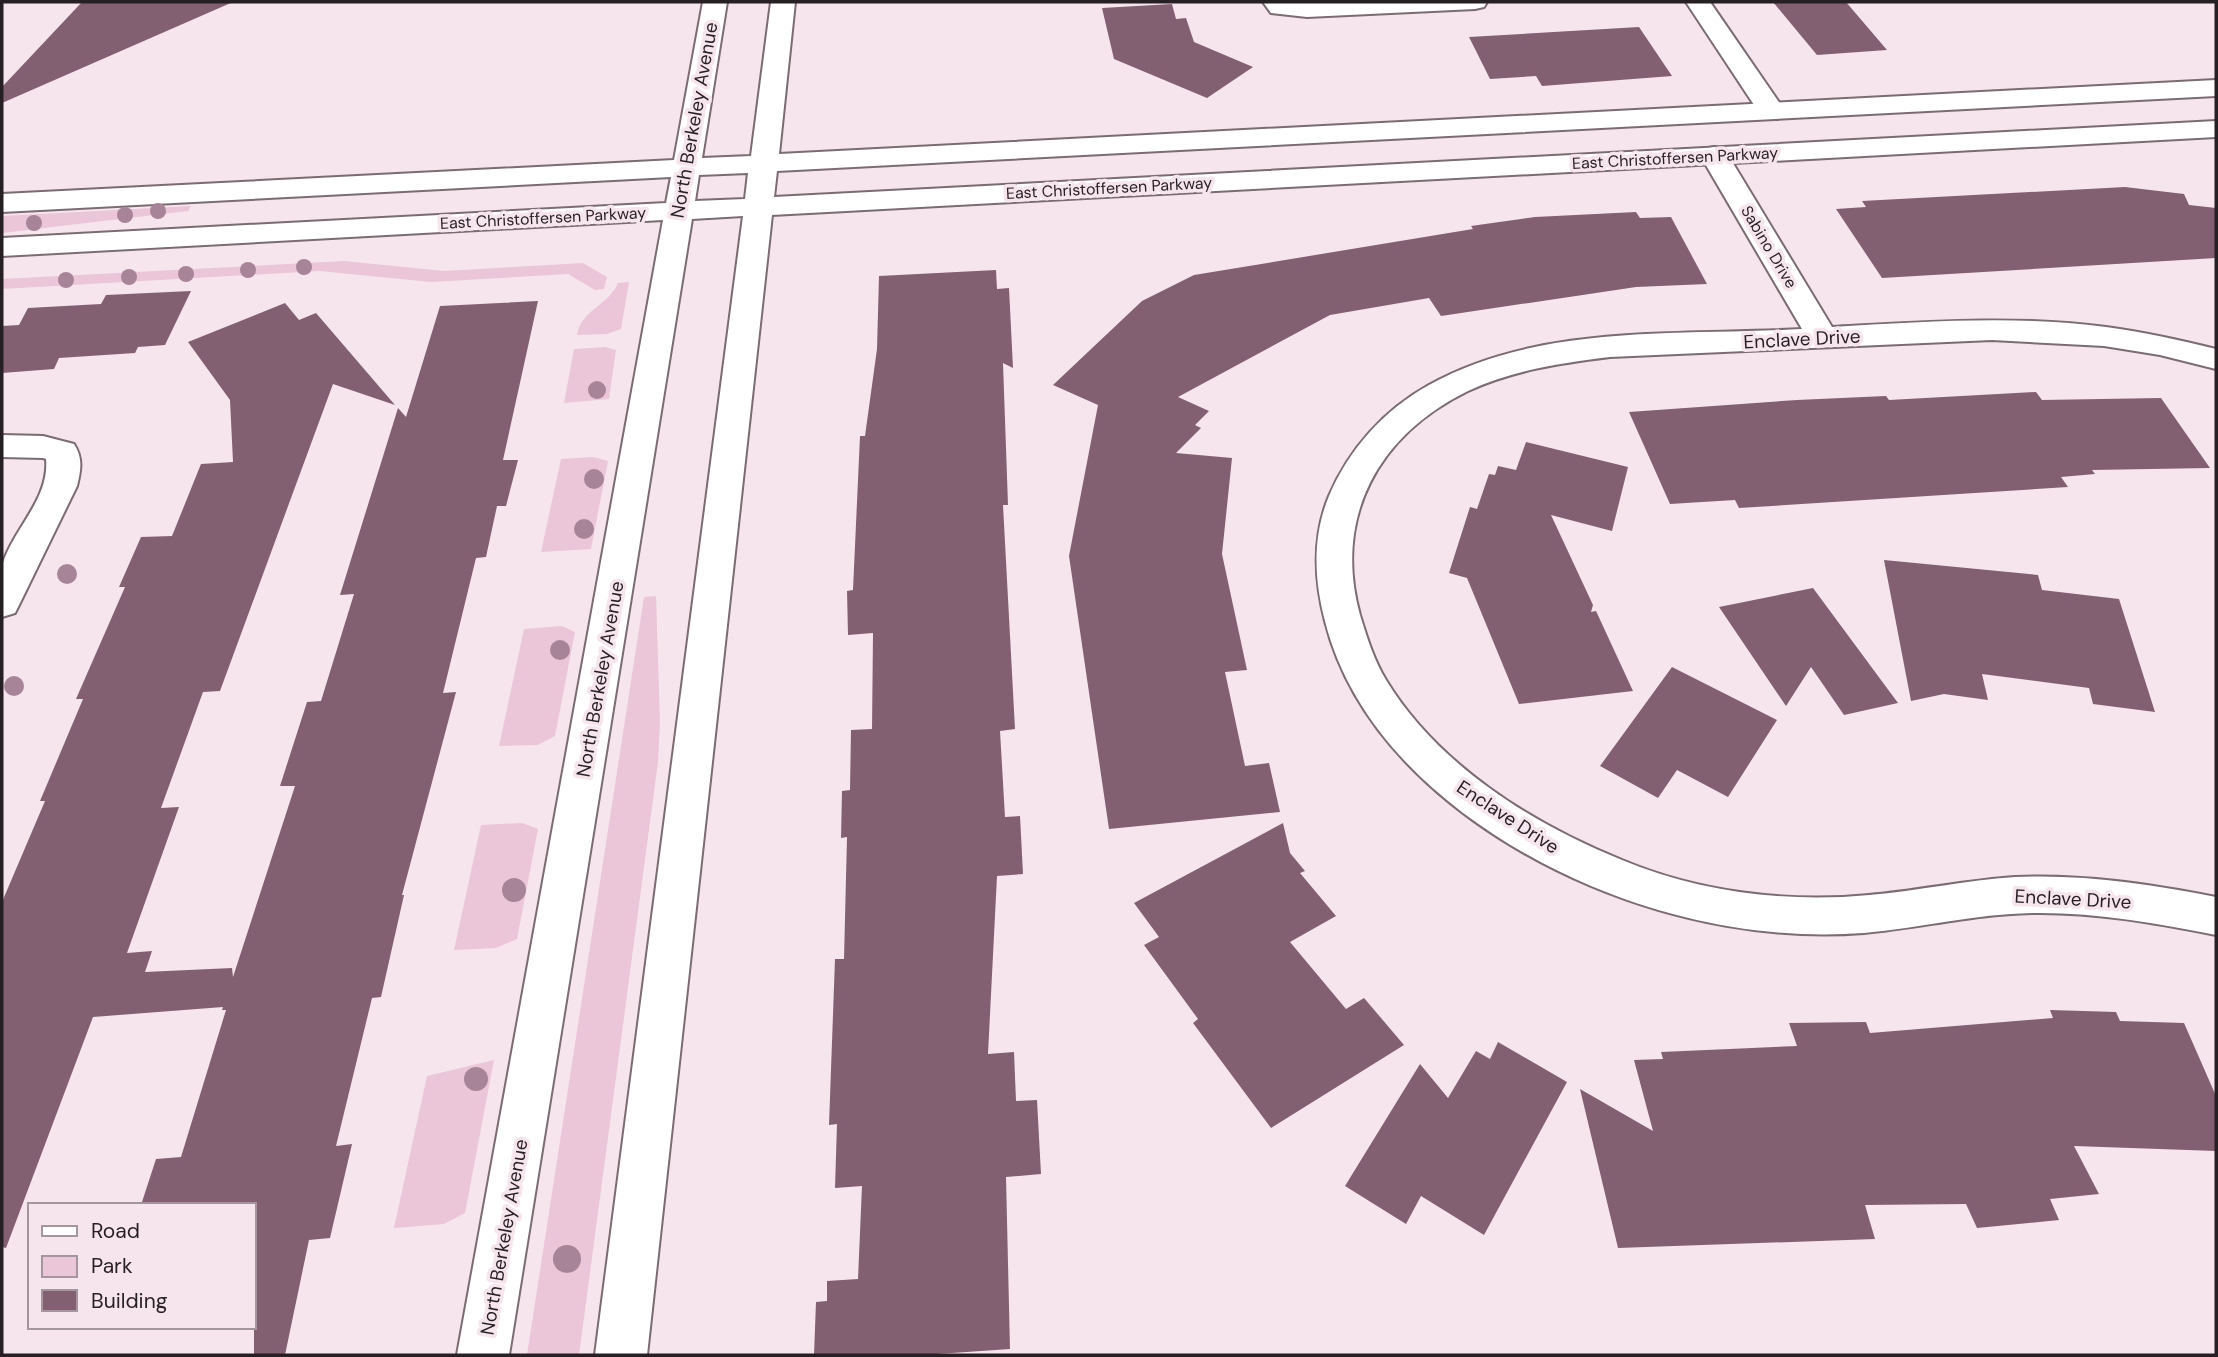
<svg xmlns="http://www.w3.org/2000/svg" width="2218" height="1357" font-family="'DM Sans',sans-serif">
  <rect width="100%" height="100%" fill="#f7e5ed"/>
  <g fill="#eac6d8">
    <path d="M191,206L188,211L2,233V216Z"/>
    <path d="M344,261L444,271L583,263L607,277L604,289L595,290L568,274L431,282L319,271L2,289V279Z"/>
    <path d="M629,282L621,329L607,334L577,335C581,310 609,305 618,283Z"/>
    <path d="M605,347L616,350L609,399L564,403L574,349Z"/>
    <path d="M593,457L608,461L591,549L541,552L561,459Z"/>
    <path d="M656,596L660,722L658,762L579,1355H527L644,597Z"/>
    <path d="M562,626L575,632L555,736L538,745L499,746L524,629Z"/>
    <path d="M522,823L538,829L517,939L496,948L454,950L481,825Z"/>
    <path d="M494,1060L465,1213L444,1224L394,1228L427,1076Z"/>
  </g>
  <g fill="#826072">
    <path d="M82,2H233L2,103V87Z"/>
    <path d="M1773,2H1846L1887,50L1817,55Z"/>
    <path d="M1172,4L1176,19L1186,18L1194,42L1253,67L1207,98L1114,59L1102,8Z"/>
    <path d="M1639,27L1672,76L1542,86L1536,76L1490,79L1469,37Z"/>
    <path d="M2125,187L2184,194L2189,205L2216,208V258L1882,278L1836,209L1866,207L1862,201Z"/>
    <path d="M1636,212L1640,218L1671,217L1707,284L1636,287L1441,316L1429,298L1330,315L1178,397L1209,411L1195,425L1201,428L1176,453L1232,458L1222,554L1247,670L1225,672L1245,766L1269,763L1280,812L1109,829L1069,556L1098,405L1053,385L1142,301L1194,275L1473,229L1471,226L1535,217Z"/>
    <path d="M996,270L997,289L1009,288L1013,368L1003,363L1008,505H1003L1015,729L1000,731L1005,817L1020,816L1023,874L997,876L988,1054L1014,1052L1016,1101L1037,1100L1041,1174L1006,1177L1010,1349L923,1355H814L816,1302L827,1301V1281L858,1279L862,1186L835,1188L837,1124L829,1125L835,959H844L847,837L841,838L842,791L850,790L851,730L872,729L873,633L848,635L847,591L853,590L860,436H865L877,349L879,276Z"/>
    <path d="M191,291L165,345L138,347L135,353L59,358L54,369L2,373V326L19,325L28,308L101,304L106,295Z"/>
    <path d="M538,301L503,460H518L506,506H497L486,557L476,558L443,693L456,692L402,895H404L381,997L372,998L336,1146L352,1144L330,1238L309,1240L285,1355H254V1205H141L156,1159L181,1157L226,1010H222L223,1007L93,1017L6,1248L2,1247V902L45,801H40L83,699H76L125,587H119L141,537L172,536L201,464L233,462L230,400L188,342L285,303L299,320L316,313L395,405L333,384L220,691L203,692L161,808L179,807L127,953L152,951L145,972L232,968L233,977L295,786H280L307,702L321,701L354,594L340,595L398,408L406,417L440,306Z"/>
    <path d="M2036,392L2042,400L2161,398L2210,468L2092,470L2095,474L2061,477L2068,487L1739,508L1735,500L1670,504L1629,412L1797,400L1886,396L1889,400Z"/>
    <path d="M1526,442L1628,467L1612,531L1551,515L1593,605L1591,612L1596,611L1633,691L1519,704L1467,578L1449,573L1470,507L1477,509L1489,474L1495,475L1498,466L1516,470Z"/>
    <path d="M1884,560L2038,575L2042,590L2119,599L2155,712L2093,704L2089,688L1982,674L1988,700L1944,694L1911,701Z"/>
    <path d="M1813,588L1898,703L1844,715L1811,667L1786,706L1719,607Z"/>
    <path d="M1672,667L1777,720L1728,797L1677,770L1658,798L1600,766Z"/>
    <path d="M1283,823L1290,853L1305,871L1300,873L1336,916L1290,942L1346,1009L1364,998L1404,1045L1271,1128L1193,1023L1198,1019L1144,945L1159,937L1134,903Z"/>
    <path d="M2050,1010L2116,1012L2120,1021L2184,1023L2216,1096V1151L2074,1146L2099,1194L2050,1199L2059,1220L1977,1228L1966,1204L1865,1205L1875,1239L1618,1248L1580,1089L1653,1131L1634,1060L1663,1059L1661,1052L1797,1046L1789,1023L1866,1022L1870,1033L2053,1018Z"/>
    <path d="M1498,1042L1567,1082L1484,1235L1421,1196L1406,1224L1345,1186L1420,1064L1448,1098L1476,1051L1490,1059Z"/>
  </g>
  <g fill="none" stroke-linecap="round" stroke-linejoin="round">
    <defs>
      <g id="minor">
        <path d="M1263,2H1487L1484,7L1475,9L1307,17L1271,13Z"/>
        <path d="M1686,2H1710L1785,111L1782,117L1772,119L1762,117Z"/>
        <path d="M1714,147L1724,149L1728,155L1832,327C1923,322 2015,315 2106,327C2143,332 2180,340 2216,349V369L2160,355L2104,346L1992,340L1610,357C1562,363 1513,370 1468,391C1378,435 1333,517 1360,615C1367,638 1374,660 1386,680C1437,764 1532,824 1622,860C1698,892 1787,903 1869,895C1918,891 1966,880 2015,877C2083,874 2150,884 2216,897V935C2155,923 2094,912 2032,913C1975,914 1920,928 1864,933C1771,940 1677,922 1591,886C1476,837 1357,748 1325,621C1314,579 1312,537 1329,496C1349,449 1384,410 1429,385C1540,323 1679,336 1802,329L1700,155L1704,149Z"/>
        <path d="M2,435L43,436L74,444C83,458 81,470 77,486L20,603L15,613L2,617C1,602 0,581 2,566C12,530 50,499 46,459L43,458L2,457Z"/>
      </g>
      <path id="tertiary" d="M703,2H727L702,158L751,156L771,2H795L779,154L2216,80V96L777,171L774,197L2216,121V137L772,215L647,1355H595L743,216L692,219L509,1355H457L663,220L2,256V238L666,203L671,177L2,212V194L674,160ZM748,173L745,199L695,201L699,175Z"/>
    </defs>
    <use href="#minor" stroke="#7b6b72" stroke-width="4"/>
    <use href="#tertiary" stroke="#7b6b72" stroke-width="4"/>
    <use href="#minor" fill="#fff" fill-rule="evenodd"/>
    <use href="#tertiary" fill="#fff" fill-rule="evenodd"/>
  </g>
  <g fill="#a78497">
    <circle cx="158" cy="211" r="8"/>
    <circle cx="125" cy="215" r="8"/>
    <circle cx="34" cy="223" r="8"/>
    <circle cx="304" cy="267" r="8"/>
    <circle cx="248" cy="270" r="8"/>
    <circle cx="186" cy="274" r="8"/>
    <circle cx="129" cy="277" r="8"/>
    <circle cx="66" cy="280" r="8"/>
    <circle cx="597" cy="390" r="9"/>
    <circle cx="594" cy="479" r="10"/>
    <circle cx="584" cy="529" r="10"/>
    <circle cx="67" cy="574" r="10"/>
    <circle cx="560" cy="650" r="10"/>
    <circle cx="14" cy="686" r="10"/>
    <circle cx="514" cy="890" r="12"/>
    <circle cx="476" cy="1079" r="12"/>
    <circle cx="567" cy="1259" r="14"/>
  </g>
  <g text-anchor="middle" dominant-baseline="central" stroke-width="7" stroke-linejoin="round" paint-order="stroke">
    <g font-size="16" fill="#261f23" stroke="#f7e5ed">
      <text transform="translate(1675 158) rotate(-3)">East Christoffersen Parkway</text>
      <text transform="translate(1109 188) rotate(-3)">East Christoffersen Parkway</text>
      <text transform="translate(543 218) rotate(-3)">East Christoffersen Parkway</text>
      <text transform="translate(1769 247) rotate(59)">Sabino Drive</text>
    </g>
    <g font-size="19" fill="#261f23" stroke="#f7e5ed">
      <text transform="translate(694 120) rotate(-80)">North Berkeley Avenue</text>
      <text transform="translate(1802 339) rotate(-3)">Enclave Drive</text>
      <text transform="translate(600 679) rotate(-80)">North Berkeley Avenue</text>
      <text transform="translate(1508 817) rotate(33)">Enclave Drive</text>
      <text transform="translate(2073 899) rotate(3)">Enclave Drive</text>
      <text transform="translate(504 1237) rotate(-80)">North Berkeley Avenue</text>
    </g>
  </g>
  <rect width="2218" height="1357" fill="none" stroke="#261f23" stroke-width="7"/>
  <rect x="28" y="1203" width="228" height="126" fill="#f7e5ed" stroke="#a3969c" stroke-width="2"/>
  <rect x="42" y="1226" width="35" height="10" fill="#ffffff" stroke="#a3969c" stroke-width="2"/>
  <text x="91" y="1238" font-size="21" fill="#261f23">Road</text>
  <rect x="42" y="1256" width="35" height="21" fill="#eac6d8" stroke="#a3969c" stroke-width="2"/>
  <text x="91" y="1273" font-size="21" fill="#261f23">Park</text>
  <rect x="42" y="1290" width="35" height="21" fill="#826072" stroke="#a3969c" stroke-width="2"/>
  <text x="91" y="1308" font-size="21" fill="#261f23">Building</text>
</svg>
